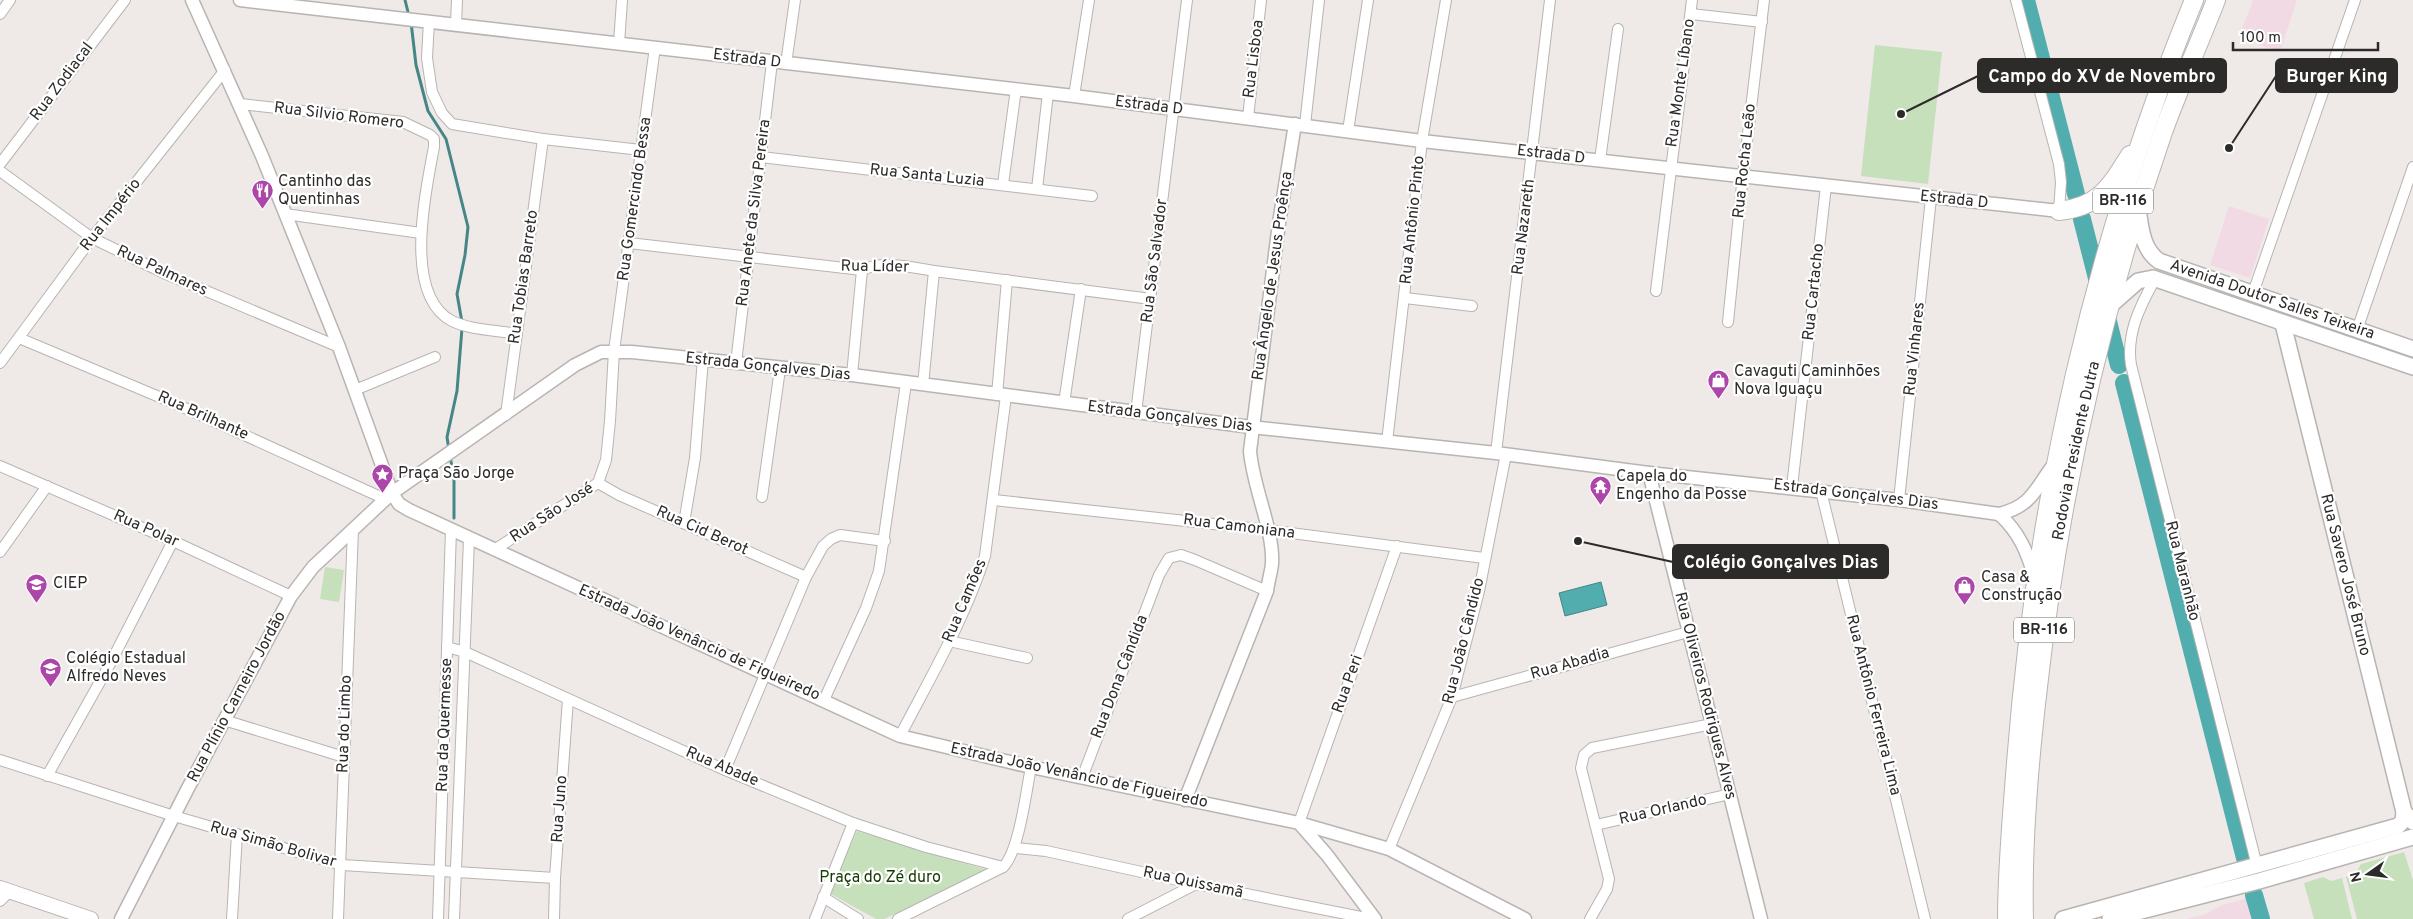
<svg xmlns="http://www.w3.org/2000/svg" width="2413" height="919" font-family="Overpass,sans-serif">
  <rect width="100%" height="100%" fill="#efeae8"/>
  <g fill="#f2dae5">
    <path d="M2253,0H2297L2280,52L2239,37Z"/>
    <path d="M2229,206L2269,219L2250,278L2210,265Z"/>
    <path d="M2248,898L2253,919H2185L2203,915L2222,905Z"/>
  </g>
  <g fill="#c5e0bb">
    <path d="M1875,45L1942,52L1928,184L1861,176Z"/>
    <path d="M325,567L344,570L339,602L320,599Z"/>
    <path d="M857,831L987,870L884,919H876L829,893Z"/>
    <path d="M2404,852L2413,880V919H2357L2346,877L2355,875L2361,864Z"/>
    <path d="M2323,877L2331,881L2342,878L2352,919H2314L2304,883Z"/>
  </g>
  <path fill="#51adae" stroke="#468686" d="M1601,582L1607,605L1565,616L1559,593Z"/>
  <g fill="none" stroke-linecap="round" stroke-linejoin="round">
    <g stroke="#468686" stroke-width="3">
      <path d="M405,0L409,16"/>
      <path d="M411,22L416,65L428,111L446,139L468,227L465,255L457,294L462,322"/>
      <path d="M449,450L447,437L457,391L462,328"/>
      <path d="M450,456L454,478V518"/>
    </g>
    <g stroke="#51adae" stroke-width="18">
      <path d="M2026,0L2076,194"/>
      <path d="M2082,219L2119,365"/>
      <path d="M2124,383L2245,858"/>
      <path d="M2254,895L2261,919"/>
    </g>
    <defs>
      <g id="minor">
        <path d="M2016,0L2059,164L2061,182L2059,211"/>
        <path d="M0,14L10,0"/>
        <path d="M1691,14L1762,22"/>
        <path d="M429,21L427,58L432,92L442,113L452,124L543,139L641,150"/>
        <path d="M456,24L457,0"/>
        <path d="M619,44L622,0"/>
        <path d="M786,64L795,0"/>
        <path d="M1074,96L1089,0"/>
        <path d="M241,104L403,122L430,135L434,139V147C426,190 402,295 452,321C470,330 497,330 517,334"/>
        <path d="M1248,118L1261,0"/>
        <path d="M1305,125L1319,0"/>
        <path d="M1348,131L1368,0"/>
        <path d="M761,157L1092,196"/>
        <path d="M1600,160L1618,29"/>
        <path d="M0,164L125,0"/>
        <path d="M0,171L92,238L166,274L339,347"/>
        <path d="M1003,184L1016,89"/>
        <path d="M1037,189L1048,93"/>
        <path d="M285,214L421,233"/>
        <path d="M629,243L862,270C885,260 910,267 934,271L1151,299"/>
        <path d="M2155,279C2140,306 2126,334 2131,365L2257,866"/>
        <path d="M1656,291L1692,0"/>
        <path d="M2253,293L2355,0"/>
        <path d="M1405,298L1472,306"/>
        <path d="M1728,322L1743,175L1764,0"/>
        <path d="M2357,330L2413,167"/>
        <path d="M19,338L176,404L385,499"/>
        <path d="M0,363L92,238L225,70"/>
        <path d="M736,363L772,62"/>
        <path d="M852,375L862,270"/>
        <path d="M923,385L934,271"/>
        <path d="M355,390L435,357"/>
        <path d="M997,395L1007,280"/>
        <path d="M1064,403L1081,289"/>
        <path d="M1136,413L1187,0"/>
        <path d="M506,415L543,139"/>
        <path d="M1387,442L1422,141L1446,0"/>
        <path d="M1496,453L1550,0"/>
        <path d="M0,466L173,541L291,596"/>
        <path d="M598,483L619,495L806,577"/>
        <path d="M1792,487L1826,186"/>
        <path d="M1821,491L1925,919"/>
        <path d="M762,497L780,369"/>
        <path d="M994,500L1268,530L1484,558"/>
        <path d="M1899,500L1931,198"/>
        <path d="M684,523L695,458L703,359"/>
        <path d="M494,550L598,483L606,460L610,421L614,351L655,47"/>
        <path d="M0,552L47,486"/>
        <path d="M949,641L1027,658"/>
        <path d="M447,647L465,652L725,770L853,823L926,847L1003,867"/>
        <path d="M1452,697L1688,632"/>
        <path d="M824,700L866,608L879,571L906,383"/>
        <path d="M224,720L344,757"/>
        <path d="M900,736C930,678 965,619 985,556L1006,396"/>
        <path d="M0,760L174,816L342,865L555,878"/>
        <path d="M725,770L806,577L823,546L831,539L840,535L885,541"/>
        <path d="M47,776L111,662L173,541"/>
        <path d="M1082,778L1159,575L1169,558L1181,555L1195,560L1267,591"/>
        <path d="M1299,823L1397,546"/>
        <path d="M1596,825L1730,794"/>
        <path d="M1016,848L1046,851L1196,884L1371,919"/>
        <path d="M1389,849L1452,697L1479,591L1506,454"/>
        <path d="M823,897L858,919"/>
        <path d="M0,901L10,891"/>
        <path d="M232,919L237,834"/>
        <path d="M338,919L353,529"/>
        <path d="M438,919L451,530"/>
        <path d="M454,919L469,539"/>
        <path d="M554,919L555,878L568,699"/>
        <path d="M815,919L853,823"/>
        <path d="M898,919L1003,867C1019,852 1026,792 1031,767"/>
        <path d="M1128,919L1196,884"/>
        <path d="M1590,919L1607,889L1609,879L1581,768L1584,755L1592,748L1712,724"/>
      </g>
      <g id="tertiary">
        <path d="M192,0L262,156L339,347L392,493L399,504L409,510L900,736L1031,767L1299,823L1389,849L1525,919"/>
        <path d="M240,0L1074,96L1422,141L2059,211"/>
        <path d="M1649,473L1761,919"/>
        <path d="M1999,514C2020,533 2027,552 2035,578"/>
        <path d="M1185,800L1267,591C1268,582 1271,573 1272,564C1274,530 1253,488 1250,451L1279,223L1295,124"/>
        <path d="M1299,823L1327,855L1375,919"/>
        <path d="M121,919L187,790L291,596L313,567L392,493L575,365L601,352H632L852,375L1251,427L1496,453L1649,473L1899,500L1999,514C2033,506 2035,488 2055,463"/>
      </g>
      <path id="secondary" d="M0,888L91,919"/>
      <g id="primary">
        <path d="M2138,209C2141,228 2142,249 2159,261L2413,349"/>
        <path d="M2112,304L2138,281L2153,278L2413,367"/>
        <path d="M2283,324L2404,812L2413,822"/>
        <path d="M2063,919L2398,826L2403,821L2404,812"/>
        <path d="M2110,919L2259,881L2413,837"/>
      </g>
      <g id="motorway">
        <path d="M2059,211C2099,207 2110,187 2130,155"/>
        <path d="M2007,919C2007,867 2012,815 2016,763C2036,502 2094,242 2194,0"/>
        <path id="s1" d="M2024,919C2022,842 2029,763 2038,687C2059,498 2101,311 2163,132C2179,88 2199,44 2216,0"/>
      </g>
    </defs>
    <use href="#minor" stroke="#b8b4b1" stroke-width="12"/>
    <use href="#tertiary" stroke="#b8b4b1" stroke-width="15"/>
    <use href="#secondary" stroke="#b8b4b1" stroke-width="16"/>
    <use href="#primary" stroke="#b8b4b1" stroke-width="18"/>
    <use href="#motorway" stroke="#b8b4b1" stroke-width="20"/>
    <use href="#minor" stroke="#fff" stroke-width="10"/>
    <use href="#tertiary" stroke="#fff" stroke-width="12"/>
    <use href="#secondary" stroke="#fff" stroke-width="14"/>
    <use href="#primary" stroke="#fff" stroke-width="15"/>
    <use href="#motorway" stroke="#fff" stroke-width="18"/>
  </g>
  <defs>
    <symbol id="restaurant-pin" viewBox="-11 -11 22 30"><path d="M0 17L-7.5 6A9.5 9.5 0 1 1 7.5 6Z" fill="#ad46a9" stroke="#fff"/><path d="M-5-6h1v4h1v-4h1v4h1v-4h1v5L-1.5 .5V6h-2V.5L-5-1ZM5-6V6H3V1.5H1.5Q1.5-4 5-6Z" fill="#fff"/></symbol>
    <symbol id="shop-pin" viewBox="-11 -11 22 30"><path d="M0 17L-7.5 6A9.5 9.5 0 1 1 7.5 6Z" fill="#ad46a9" stroke="#fff"/><path d="M-5-2.5h2.3a2.7 3.5 0 0 1 5.4 0H5L5.5 6h-11ZM-1.5-2.5h3a1.5 2.3 0 0 0-3 0Z" fill="#fff"/></symbol>
    <symbol id="sight-pin" viewBox="-11 -11 22 30"><path d="M0 17L-7.5 6A9.5 9.5 0 1 1 7.5 6Z" fill="#ad46a9" stroke="#fff"/><path d="M0-6L1.8-2.2L6-1.7L2.9 1.2L3.7 5.4L0 3.3L-3.7 5.4L-2.9 1.2L-6-1.7L-1.8-2.2Z" fill="#fff"/></symbol>
    <symbol id="temple-pin" viewBox="-11 -11 22 30"><path d="M0 17L-7.5 6A9.5 9.5 0 1 1 7.5 6Z" fill="#ad46a9" stroke="#fff"/><path d="M0-6L5-2H3V0L6.5 2.5H4V6H1.5V3h-3V6H-4V2.5H-6.5L-3 0V-2H-5Z" fill="#fff"/></symbol>
    <symbol id="school-pin" viewBox="-11 -11 22 30"><path d="M0 17L-7.5 6A9.5 9.5 0 1 1 7.5 6Z" fill="#ad46a9" stroke="#fff"/><path d="M0-5L7-2L0 1L-7-2ZM-4 1L0 2.5L4 1V4Q0 6-4 4Z" fill="#fff"/></symbol>
  </defs>
  <g fill-rule="evenodd">
    <use href="#restaurant-pin" x="250" y="178" width="25" height="34"/>
    <use href="#shop-pin" x="1706" y="368" width="25" height="34"/>
    <use href="#sight-pin" x="370" y="462" width="25" height="34"/>
    <use href="#temple-pin" x="1588" y="474" width="25" height="34"/>
    <use href="#school-pin" x="24" y="572" width="25" height="34"/>
    <use href="#shop-pin" x="1952" y="574" width="25" height="34"/>
    <use href="#school-pin" x="38" y="656" width="25" height="34"/>
  </g>
  <g text-anchor="middle" dominant-baseline="central" stroke-width="4.5" stroke-linejoin="round" paint-order="stroke">
    <g fill="#fff" stroke="#6c6b6a" stroke-width="1">
      <rect x="2093" y="188.5" width="60" height="25" rx="4"/>
      <rect x="2014" y="617.5" width="60" height="25" rx="4"/>
    </g>
    <g font-size="15" font-weight="bold" fill="#2d2b2a">
      <text x="2123" y="201">BR-116</text>
      <text x="2044" y="630">BR-116</text>
    </g>
    <g font-size="16" fill="#2d2b2a" stroke="#fff">
      <text transform="translate(747 59) rotate(7)">Estrada D</text>
      <text transform="translate(1254 59) rotate(-83)">Rua Lisboa</text>
      <text transform="translate(62 82) rotate(-53)">Rua Zodiacal</text>
      <text transform="translate(1681 83) rotate(-82)">Rua Monte Líbano</text>
      <text transform="translate(1149 106) rotate(7)">Estrada D</text>
      <text transform="translate(339 116) rotate(7)">Rua Silvio Romero</text>
      <text transform="translate(1551 155) rotate(7)">Estrada D</text>
      <text transform="translate(1745 161) rotate(-84)">Rua Rocha Leão</text>
      <text transform="translate(927 176) rotate(6)">Rua Santa Luzia</text>
      <text transform="translate(635 199) rotate(-82)">Rua Gomercindo Bessa</text>
      <text transform="translate(1954 200) rotate(6)">Estrada D</text>
      <text transform="translate(754 213) rotate(-83)">Rua Anete da Silva Pereira</text>
      <text transform="translate(111 215) rotate(-52)">Rua Império</text>
      <text transform="translate(1413 220) rotate(-84)">Rua Antônio Pinto</text>
      <text transform="translate(1524 227) rotate(-83)">Rua Nazareth</text>
      <text transform="translate(1155 261) rotate(-83)">Rua São Salvador</text>
      <text transform="translate(875 267) rotate(1)">Rua Líder</text>
      <text transform="translate(162 271) rotate(25)">Rua Palmares</text>
      <text transform="translate(1273 276) rotate(-82)">Rua Ângelo de Jesus Proênça</text>
      <text transform="translate(524 277) rotate(-82)">Rua Tobias Barreto</text>
      <text transform="translate(1814 292) rotate(-84)">Rua Cartacho</text>
      <text transform="translate(2272 300) rotate(19)">Avenida Doutor Salles Teixeira</text>
      <text transform="translate(1915 349) rotate(-84)">Rua Vinhares</text>
      <text transform="translate(768 367) rotate(6)">Estrada Gonçalves Dias</text>
      <text transform="translate(203 416) rotate(24)">Rua Brilhante</text>
      <text transform="translate(1170 417) rotate(7)">Estrada Gonçalves Dias</text>
      <text stroke="none"><textPath href="#s1" startOffset="472">Rodovia Presidente Dutra</textPath></text>
      <text transform="translate(1856 495) rotate(7)">Estrada Gonçalves Dias</text>
      <text transform="translate(552 513) rotate(-33)">Rua São José</text>
      <text transform="translate(1239 527) rotate(7)">Rua Camoniana</text>
      <text transform="translate(146 529) rotate(24)">Rua Polar</text>
      <text transform="translate(702 531) rotate(24)">Rua Cid Berot</text>
      <text transform="translate(2182 571) rotate(76)">Rua Maranhão</text>
      <text transform="translate(2345 575) rotate(76)">Rua Savero José Bruno</text>
      <text transform="translate(965 601) rotate(-67)">Rua Camões</text>
      <text transform="translate(1464 641) rotate(-76)">Rua João Cândido</text>
      <text transform="translate(699 643) rotate(24)">Estrada João Venâncio de Figueiredo</text>
      <text transform="translate(1570 664) rotate(-16)">Rua Abadia</text>
      <text transform="translate(1120 677) rotate(-69)">Rua Dona Cândida</text>
      <text transform="translate(1348 684) rotate(-70)">Rua Peri</text>
      <text transform="translate(1705 696) rotate(76)">Rua Oliveiros Rodrigues Alves</text>
      <text transform="translate(237 697) rotate(-62)">Rua Plínio Carneiro Jordão</text>
      <text transform="translate(1873 705) rotate(76)">Rua Antônio Ferreira Lima</text>
      <text transform="translate(345 724) rotate(-88)">Rua do Limbo</text>
      <text transform="translate(445 725) rotate(-88)">Rua da Quermesse</text>
      <text transform="translate(722 767) rotate(23)">Rua Abade</text>
      <text transform="translate(1079 776) rotate(12)">Estrada João Venâncio de Figueiredo</text>
      <text transform="translate(560 809) rotate(-86)">Rua Juno</text>
      <text transform="translate(1663 810) rotate(-13)">Rua Orlando</text>
      <text transform="translate(273 845) rotate(16)">Rua Simão Bolivar</text>
      <text transform="translate(1193 883) rotate(12)">Rua Quissamã</text>
    </g>
    <g font-size="16" fill="#2d2b2a" stroke="#fff" text-anchor="start">
      <text x="278" y="182">Cantinho das<tspan x="278" dy="18">Quentinhas</tspan></text>
      <text x="1734" y="372">Cavaguti Caminhões<tspan x="1734" dy="18">Nova Iguaçu</tspan></text>
      <text x="398" y="474">Praça São Jorge</text>
      <text x="1616" y="477">Capela do<tspan x="1616" dy="18">Engenho da Posse</tspan></text>
      <text x="1981" y="578">Casa &amp;<tspan x="1981" dy="18">Construção</tspan></text>
      <text x="53" y="584">CIEP</text>
      <text x="66" y="659">Colégio Estadual<tspan x="66" dy="18">Alfredo Neves</tspan></text>
    </g>
    <g font-size="16" fill="#153b02" stroke="#fff">
      <text x="880" y="878">Praça do Zé duro</text>
    </g>
  </g>
  <path fill="none" stroke="#2d2b2a" stroke-width="2" d="M1901 114L1978 76M2229 148L2276 76M1578 541L1673 562"/>
  <g fill="#2d2b2a" stroke="#fff" stroke-width="2">
    <circle cx="1901" cy="114" r="5"/>
    <circle cx="2229" cy="148" r="5"/>
    <circle cx="1578" cy="541" r="5"/>
  </g>
  <g fill="#2d2b2a" stroke="#2d2b2a" stroke-width="2">
    <rect x="1978" y="59" width="248" height="33" rx="5"/>
    <rect x="2276" y="59" width="121" height="33" rx="5"/>
    <rect x="1673" y="545" width="215" height="33" rx="5"/>
  </g>
  <g font-size="18" text-anchor="middle" font-weight="bold" fill="#fff">
    <text x="2102" y="82">Campo do XV de Novembro</text>
    <text x="2337" y="82">Burger King</text>
    <text x="1781" y="568">Colégio Gonçalves Dias</text>
  </g>
  <g transform="translate(2368 874) rotate(256)" stroke="#ffffff" stroke-width="4" paint-order="stroke">
  <path d="M0-4L9 19L0 12L-9 19Z" fill="#2d2b2a"/>
  <text y="-8" font-size="14" font-weight="bold" text-anchor="middle" fill="#2d2b2a">N</text>
  </g>
  <path d="M2233 42v8h145v-8" fill="none" stroke="#2d2b2a" stroke-width="2.5"/>
  <text x="2240" y="42" font-size="15" fill="#2d2b2a" stroke="#ffffff" stroke-width="4" paint-order="stroke">100 m</text>
</svg>
